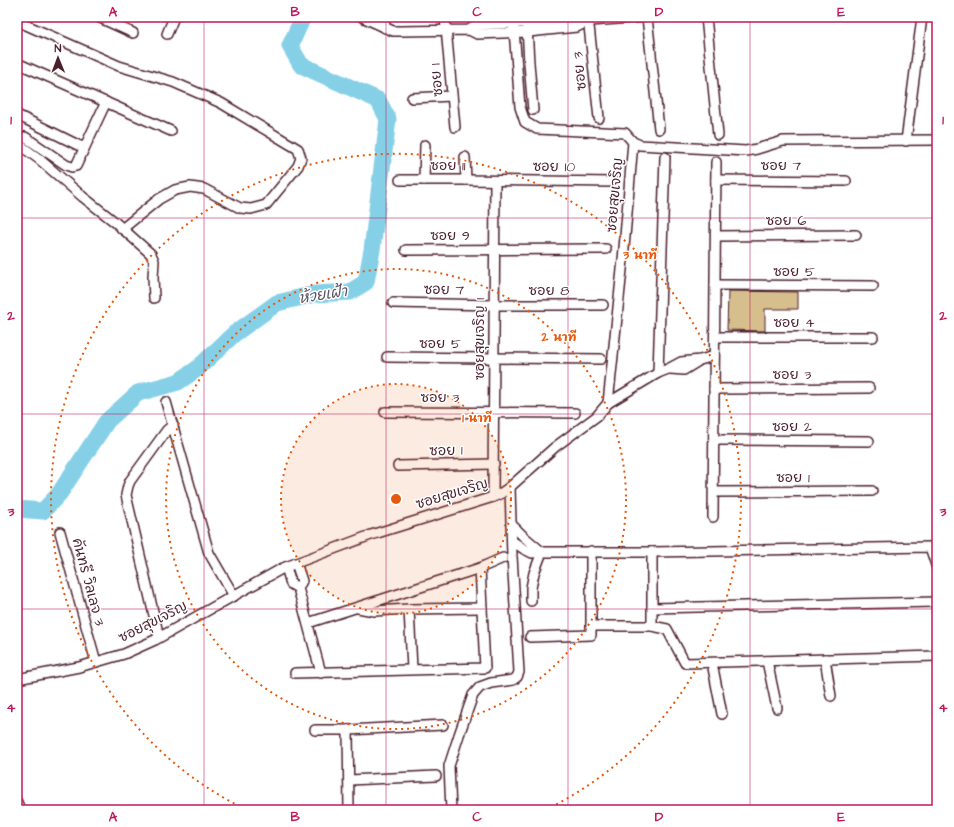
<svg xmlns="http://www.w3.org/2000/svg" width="954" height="827" font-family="'Architects Daughter','Playpen Sans Thai',sans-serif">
  <rect width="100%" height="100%" fill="#fff"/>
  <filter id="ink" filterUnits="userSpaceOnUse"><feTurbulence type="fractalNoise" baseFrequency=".025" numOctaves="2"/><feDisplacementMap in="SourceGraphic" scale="8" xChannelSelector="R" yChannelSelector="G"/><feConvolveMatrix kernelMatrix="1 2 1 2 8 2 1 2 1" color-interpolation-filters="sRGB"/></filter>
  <g filter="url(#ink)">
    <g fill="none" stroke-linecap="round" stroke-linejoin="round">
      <path stroke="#86d0e7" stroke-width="17" d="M17,509L43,511L59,494L107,421L138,393L178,382L197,369L234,334L277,303L315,294L350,292L366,282L372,250L388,119L378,100L301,65L290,46L303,17"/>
    </g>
    <path fill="#d6be8d" stroke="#4a1f2b" d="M728,291L798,292V309H765V331L727,330Z"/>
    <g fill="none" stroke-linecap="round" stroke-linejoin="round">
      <defs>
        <g id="minor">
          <path d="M98,17L133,33"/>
          <path d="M362,17L393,31H401L469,30L476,25L576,20L589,21L577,27L528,32L477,34L469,30"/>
          <path d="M384,17L385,28"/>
          <path d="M445,17L455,127"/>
          <path d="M513,17L520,107L525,122L537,129L625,133L633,142L640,145L746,151L757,149L783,141L937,140"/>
          <path d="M588,17L599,118"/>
          <path d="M647,17L659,129"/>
          <path d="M706,17L718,135"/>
          <path d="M17,21L119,66L173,82L221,103L298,149L301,158L298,166L266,205L251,209L240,208L204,189L190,187L175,190L159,199L122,229"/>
          <path d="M589,21L647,17"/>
          <path d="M527,27L529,63L533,110"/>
          <path d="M167,34L174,17"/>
          <path d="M17,63L171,131"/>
          <path d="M412,98L452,96"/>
          <path d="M17,115L84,148"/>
          <path d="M25,137L66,165L72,167L76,166L106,102"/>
          <path d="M906,141L922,17"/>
          <path d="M17,143L39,159L83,197L115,222L151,254L154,261L153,277L154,298"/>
          <path d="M465,157L466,180"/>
          <path d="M400,180H466L613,182"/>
          <path d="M424,180L425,145"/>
          <path d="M716,180L846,181"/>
          <path d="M716,236L856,235"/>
          <path d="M406,250L606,249"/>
          <path d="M715,285L873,286"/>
          <path d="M393,303L494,305H603"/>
          <path d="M715,337H873"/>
          <path d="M387,357L601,359"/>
          <path d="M670,369L684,370L697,362"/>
          <path d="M658,373L665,157"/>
          <path d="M714,389L869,388"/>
          <path d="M166,402L209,553L234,596"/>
          <path d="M608,403L658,373L668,369L681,362L700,360L714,356"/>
          <path d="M385,412L575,413"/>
          <path d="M714,440L869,441"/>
          <path d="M398,466L494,464"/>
          <path d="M714,492L872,491"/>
          <path d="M493,497L495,181"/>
          <path d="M713,517L716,162"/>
          <path d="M511,524L523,536L542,552"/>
          <path d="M60,532L96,662"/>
          <path d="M512,541L524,549L532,553L542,552"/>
          <path d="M652,552V626"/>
          <path d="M296,563L302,581L298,588L321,673"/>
          <path d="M286,567L291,584L298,588"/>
          <path d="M531,601V588L534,573L542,552H652L930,547L937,568"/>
          <path d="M358,608L374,611L409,609L482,608"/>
          <path d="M652,608L937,602"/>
          <path d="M409,609L412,669"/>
          <path d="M308,623L480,568L503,558"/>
          <path d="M591,626H652L667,629L685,663L937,656"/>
          <path d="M159,637L126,495L128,486L130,481L167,430L173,425"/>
          <path d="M530,637L591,635V551"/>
          <path d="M825,659L831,696"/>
          <path d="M767,661L777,708"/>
          <path d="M712,663L722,714"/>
          <path d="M295,673L485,668L480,568"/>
          <path d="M17,679L79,667L124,654L155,640L283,568L371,535L493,497L500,494L510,487L555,447L597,416L608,403L623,260L633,142"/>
          <path d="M315,730H348L443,725"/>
          <path d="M348,730L349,810"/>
          <path d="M349,780L436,776"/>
          <path d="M17,802L20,810"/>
          <path d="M451,810L449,766L459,735L473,695L480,687L491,683L513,680L517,677L519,672L512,556L510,487"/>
        </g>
      </defs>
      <use href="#minor" stroke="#4a1f2b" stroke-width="12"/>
      <use href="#minor" stroke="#fff" stroke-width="9"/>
    </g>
  </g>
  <path fill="none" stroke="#c2185b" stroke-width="1" stroke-opacity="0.55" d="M204,17V810M386,17V810M568,17V810M750,17V810M17,218H937M17,414H937M17,609H937"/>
  <circle cx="396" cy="499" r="115" fill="#e8590c" fill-opacity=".12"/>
  <g fill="none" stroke="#e8590c" stroke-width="2" stroke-dasharray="2 4">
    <circle cx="396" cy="499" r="115"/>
    <circle cx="396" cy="499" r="230"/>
    <path d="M245 809A345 345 0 1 1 547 809"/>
  </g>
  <g text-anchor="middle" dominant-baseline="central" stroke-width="3" stroke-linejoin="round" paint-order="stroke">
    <g font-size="14" fill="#4a1f2b" stroke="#fff">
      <text transform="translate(580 71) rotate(-96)">ซอย 3</text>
      <text transform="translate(437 80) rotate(-95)">ซอย 1</text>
      <text x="448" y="166">ซอย 11</text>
      <text x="781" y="166">ซอย 7</text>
      <text transform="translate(554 167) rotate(1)">ซอย 10</text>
      <text transform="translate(615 195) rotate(-85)">ซอยสุขเจริญ</text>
      <text x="786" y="221">ซอย 6</text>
      <text x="450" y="236">ซอย 9</text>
      <text x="794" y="272">ซอย 5</text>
      <text transform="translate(444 290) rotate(1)">ซอย 7</text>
      <text x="549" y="291">ซอย 8</text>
      <text x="794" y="323">ซอย 4</text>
      <text transform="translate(480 339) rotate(-90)">ซอยสุขเจริญ 1</text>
      <text x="440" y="344">ซอย 5</text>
      <text x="792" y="375">ซอย 3</text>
      <text x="440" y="398">ซอย 3</text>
      <text x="792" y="427">ซอย 2</text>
      <text transform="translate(446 451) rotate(-1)">ซอย 1</text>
      <text x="793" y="478">ซอย 1</text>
      <text transform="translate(452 494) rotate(-17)">ซอยสุขเจริญ</text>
      <text transform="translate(88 582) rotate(75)">คันทรี วิลเลจ 3</text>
      <text transform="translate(153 622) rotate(-27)">ซอยสุขเจริญ</text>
    </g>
    <g font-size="15" font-style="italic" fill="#5c5463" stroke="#fff">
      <text transform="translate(323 295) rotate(-9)">ห้วยเฝ้า</text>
    </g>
  </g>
  <circle cx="396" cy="499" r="6" fill="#e8590c" stroke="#fff" stroke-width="2"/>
  <g font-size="12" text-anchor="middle" font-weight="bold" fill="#e8590c" stroke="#fff" stroke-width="3" stroke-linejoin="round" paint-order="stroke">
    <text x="640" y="259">3 นาที</text>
    <text x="559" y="341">2 นาที</text>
    <text x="477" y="422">1 นาที</text>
  </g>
  <rect width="954" height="827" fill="none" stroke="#fff" stroke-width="44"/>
  <g transform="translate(58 58) rotate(359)" stroke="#ffffff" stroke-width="3" paint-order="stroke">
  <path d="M0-3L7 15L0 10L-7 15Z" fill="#4a1f2b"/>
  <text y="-6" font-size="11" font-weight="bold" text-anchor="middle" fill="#4a1f2b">N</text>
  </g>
  <rect x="22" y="22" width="910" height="783" fill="none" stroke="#c2185b" stroke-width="1.5"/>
  <g font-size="13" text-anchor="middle" font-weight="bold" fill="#c2185b">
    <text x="113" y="16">A</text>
    <text x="295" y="16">B</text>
    <text x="477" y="16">C</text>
    <text x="659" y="16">D</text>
    <text x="841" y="16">E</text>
    <text x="11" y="124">1</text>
    <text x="943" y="124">1</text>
    <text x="11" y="320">2</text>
    <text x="943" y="320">2</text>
    <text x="11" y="516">3</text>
    <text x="943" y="516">3</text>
    <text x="11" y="712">4</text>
    <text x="943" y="712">4</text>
    <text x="113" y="821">A</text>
    <text x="295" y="821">B</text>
    <text x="477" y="821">C</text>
    <text x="659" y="821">D</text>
    <text x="841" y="821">E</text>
  </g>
</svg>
